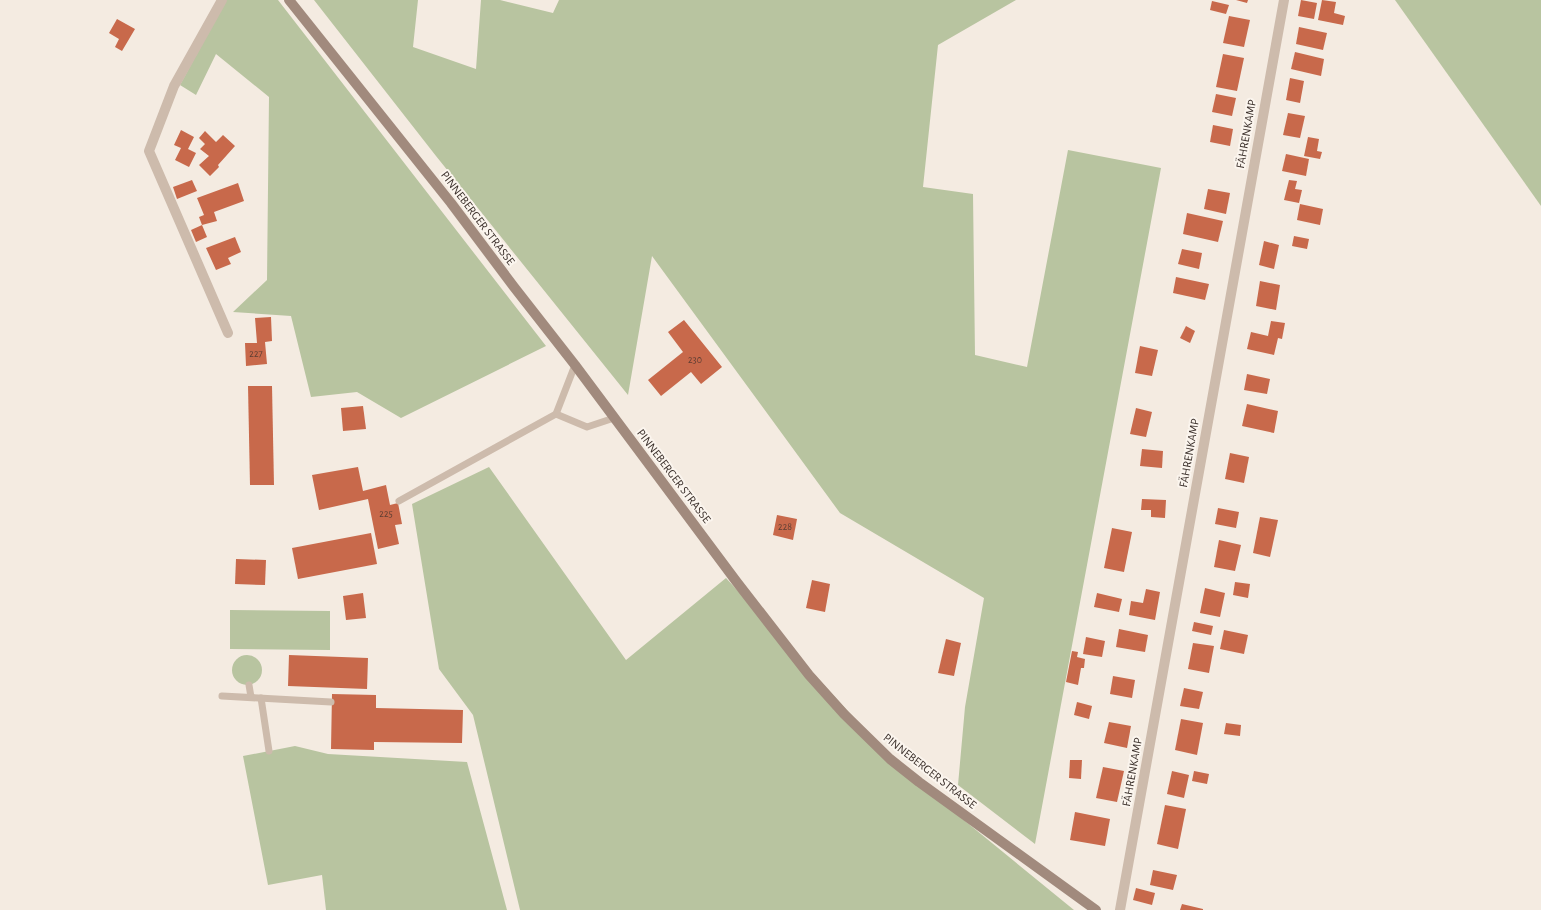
<svg xmlns="http://www.w3.org/2000/svg" width="1541" height="910" font-family="'Alegreya Sans',sans-serif">
  <rect width="100%" height="100%" fill="#f4ebe1"/>
  <g fill="#b8c4a0">
    <path d="M226,0H278L546,346L401,418L357,392L311,397L291,316L233,312L267,280L269,97L216,54L196,95L180,85Z"/>
    <path d="M314,0H418L413,47L476,69L481,0H500L553,13L559,0H1016L938,45L923,187L973,194L975,355L1027,367L1068,150L1161,168L1035,844L958,785L965,707L984,598L840,513L652,256L628,395L436,156Z"/>
    <path d="M1395,0H1541V206Z"/>
    <path d="M489,467L626,660L726,578L900,768L1074,910H520L473,715L439,669L412,504Z"/>
    <path d="M230,610L330,611V650L230,649Z"/>
    <circle cx="247" cy="670" r="15"/>
    <path d="M295,746L328,754L467,762L507,910H326L322,875L268,885L243,756Z"/>
  </g>
  <g fill="#c8694b">
    <path d="M1236,0H1248L1247,3Z"/>
    <path d="M1301,0L1317,3L1314,19L1298,16Z"/>
    <path d="M1322,0L1336,2L1334,13L1345,16L1343,25L1318,20Z"/>
    <path d="M1212,1L1229,5L1226,14L1210,10Z"/>
    <path d="M1229,16L1250,20L1244,47L1223,43Z"/>
    <path d="M117,19L135,29L122,51L115,47L119,39L109,33Z"/>
    <path d="M1299,27L1327,33L1323,50L1296,44Z"/>
    <path d="M1295,52L1324,59L1321,76L1291,69Z"/>
    <path d="M1223,54L1244,58L1237,91L1216,87Z"/>
    <path d="M1290,78L1304,81L1300,103L1286,100Z"/>
    <path d="M1216,94L1236,98L1232,116L1212,112Z"/>
    <path d="M1288,113L1305,116L1300,138L1283,135Z"/>
    <path d="M1213,125L1233,129L1230,146L1210,142Z"/>
    <path d="M181,130L194,137L188,149L196,153L189,167L175,160L181,148L174,145Z"/>
    <path d="M205,131L216,142L223,135L235,146L218,165L219,167L210,176L199,165L209,156L200,149L205,144L199,138Z"/>
    <path d="M1308,137L1319,139L1317,151L1322,152L1320,159L1304,156Z"/>
    <path d="M1286,154L1309,159L1306,176L1282,171Z"/>
    <path d="M192,180L197,191L177,199L173,187Z"/>
    <path d="M1289,180L1297,181L1295,189L1302,190L1299,203L1284,200Z"/>
    <path d="M238,183L244,201L214,212L217,221L202,225L199,217L204,215L197,198Z"/>
    <path d="M1208,189L1230,193L1226,214L1204,209Z"/>
    <path d="M1300,204L1323,209L1320,225L1297,220Z"/>
    <path d="M1187,213L1223,221L1218,242L1183,234Z"/>
    <path d="M202,225L207,237L196,242L191,230Z"/>
    <path d="M1294,236L1309,239L1307,249L1292,246Z"/>
    <path d="M235,237L241,252L228,258L231,264L216,270L206,248Z"/>
    <path d="M1264,241L1279,245L1274,269L1259,265Z"/>
    <path d="M1182,249L1202,253L1199,269L1178,264Z"/>
    <path d="M1176,277L1209,284L1205,300L1173,293Z"/>
    <path d="M1260,281L1280,285L1276,310L1256,306Z"/>
    <path d="M271,317L272,341L265,342L267,364L246,366L245,343H257L255,318Z"/>
    <path d="M684,320L722,367L701,384L691,372L661,396L648,380L683,352L668,332Z"/>
    <path d="M1271,321L1285,323L1282,339L1278,338L1274,355L1247,349L1251,332L1268,336Z"/>
    <path d="M1186,326L1195,331L1190,343L1180,338Z"/>
    <path d="M1140,346L1158,350L1152,376L1135,373Z"/>
    <path d="M1247,374L1270,379L1267,394L1244,390Z"/>
    <path d="M248,386H272L274,485H250Z"/>
    <path d="M1247,404L1278,411L1274,433L1242,426Z"/>
    <path d="M363,406L366,429L343,431L341,408Z"/>
    <path d="M1136,408L1152,412L1146,437L1130,434Z"/>
    <path d="M1142,449L1163,451L1162,468L1140,466Z"/>
    <path d="M1230,453L1249,457L1244,483L1225,479Z"/>
    <path d="M358,467L363,491L386,485L390,505L398,503L402,524L395,525L399,544L378,549L368,499L319,510L312,475Z"/>
    <path d="M1142,499L1166,500L1165,518L1151,517V510H1141Z"/>
    <path d="M1218,508L1239,512L1236,528L1215,524Z"/>
    <path d="M777,515L797,519L793,540L773,535Z"/>
    <path d="M1260,517L1278,520L1270,557L1253,553Z"/>
    <path d="M1112,528L1132,532L1124,572L1104,568Z"/>
    <path d="M371,533L377,564L298,579L292,548Z"/>
    <path d="M1219,540L1241,545L1235,571L1214,567Z"/>
    <path d="M236,559L266,560L265,585L235,584Z"/>
    <path d="M812,580L830,584L825,612L806,608Z"/>
    <path d="M1235,582L1250,584L1248,598L1233,595Z"/>
    <path d="M1205,588L1225,593L1220,617L1200,613Z"/>
    <path d="M1146,589L1160,592L1155,620L1129,615L1131,601L1143,603Z"/>
    <path d="M363,593L366,618L346,620L343,596Z"/>
    <path d="M1097,593L1122,599L1119,612L1094,607Z"/>
    <path d="M1194,622L1213,626L1211,635L1192,631Z"/>
    <path d="M1119,629L1148,635L1145,652L1116,647Z"/>
    <path d="M1224,630L1248,635L1244,654L1220,649Z"/>
    <path d="M1086,637L1105,641L1102,657L1083,654Z"/>
    <path d="M946,639L961,643L954,676L938,673Z"/>
    <path d="M1193,643L1214,646L1209,673L1188,669Z"/>
    <path d="M1072,651L1078,652L1077,657L1085,659L1084,668H1081L1078,685L1066,682Z"/>
    <path d="M289,655L368,658L367,689L288,686Z"/>
    <path d="M1113,676L1135,680L1132,698L1110,694Z"/>
    <path d="M1184,688L1203,692L1199,709L1180,706Z"/>
    <path d="M332,694L376,695V708L463,710L462,743L374,742V750L331,749Z"/>
    <path d="M1077,702L1092,706L1089,719L1074,715Z"/>
    <path d="M1181,719L1203,723L1197,755L1175,750Z"/>
    <path d="M1109,722L1131,726L1127,748L1104,743Z"/>
    <path d="M1226,723L1241,725L1240,736L1224,734Z"/>
    <path d="M1070,760H1082L1081,779L1069,778Z"/>
    <path d="M1103,767L1124,771L1117,802L1096,798Z"/>
    <path d="M1172,771L1189,775L1184,798L1167,794Z"/>
    <path d="M1194,771L1209,774L1207,784L1192,781Z"/>
    <path d="M1165,805L1186,809L1178,849L1157,844Z"/>
    <path d="M1075,812L1110,819L1105,846L1070,840Z"/>
    <path d="M1153,870L1177,875L1173,890L1150,885Z"/>
    <path d="M1136,888L1155,893L1152,905L1133,900Z"/>
    <path d="M1182,904L1203,909V910H1180Z"/>
  </g>
  <g fill="none" stroke-linecap="round" stroke-linejoin="round">
    <g stroke="#cdbbac" stroke-width="7">
      <path d="M556,414L587,427L614,418"/>
      <path d="M399,501L556,414L575,365"/>
      <path d="M249,685L251,697"/>
      <path d="M222,696L331,702"/>
      <path d="M261,698L269,751"/>
    </g>
    <g stroke="#cdbbac" stroke-width="10">
      <path d="M222,0L174,86L149,151L228,333"/>
      <path d="M1120,910L1284,0"/>
    </g>
    <path stroke="#a18a7d" stroke-width="10" d="M289,0L451,203L514,287L575,365L736,581L809,675L844,714L890,759L919,782L1096,910"/>
  </g>
  <g text-anchor="middle" dominant-baseline="central" stroke-width="4" stroke-linejoin="round" paint-order="stroke">
    <g font-size="10" fill="#5e3e33">
      <text x="256" y="354">227</text>
      <text x="695" y="360">230</text>
      <text x="386" y="514">225</text>
      <text x="785" y="527">228</text>
    </g>
    <g font-size="12" fill="#3b302b" stroke="#fbf5ee">
      <text transform="translate(1246 134) rotate(-80)">FÄHRENKAMP</text>
      <text transform="translate(478 218) rotate(53)">PINNEBERGER STRASSE</text>
      <text transform="translate(1189 453) rotate(-80)">FÄHRENKAMP</text>
      <text transform="translate(674 476) rotate(53)">PINNEBERGER STRASSE</text>
      <text transform="translate(930 771) rotate(38)">PINNEBERGER STRASSE</text>
      <text transform="translate(1132 772) rotate(-80)">FÄHRENKAMP</text>
    </g>
  </g>
</svg>
